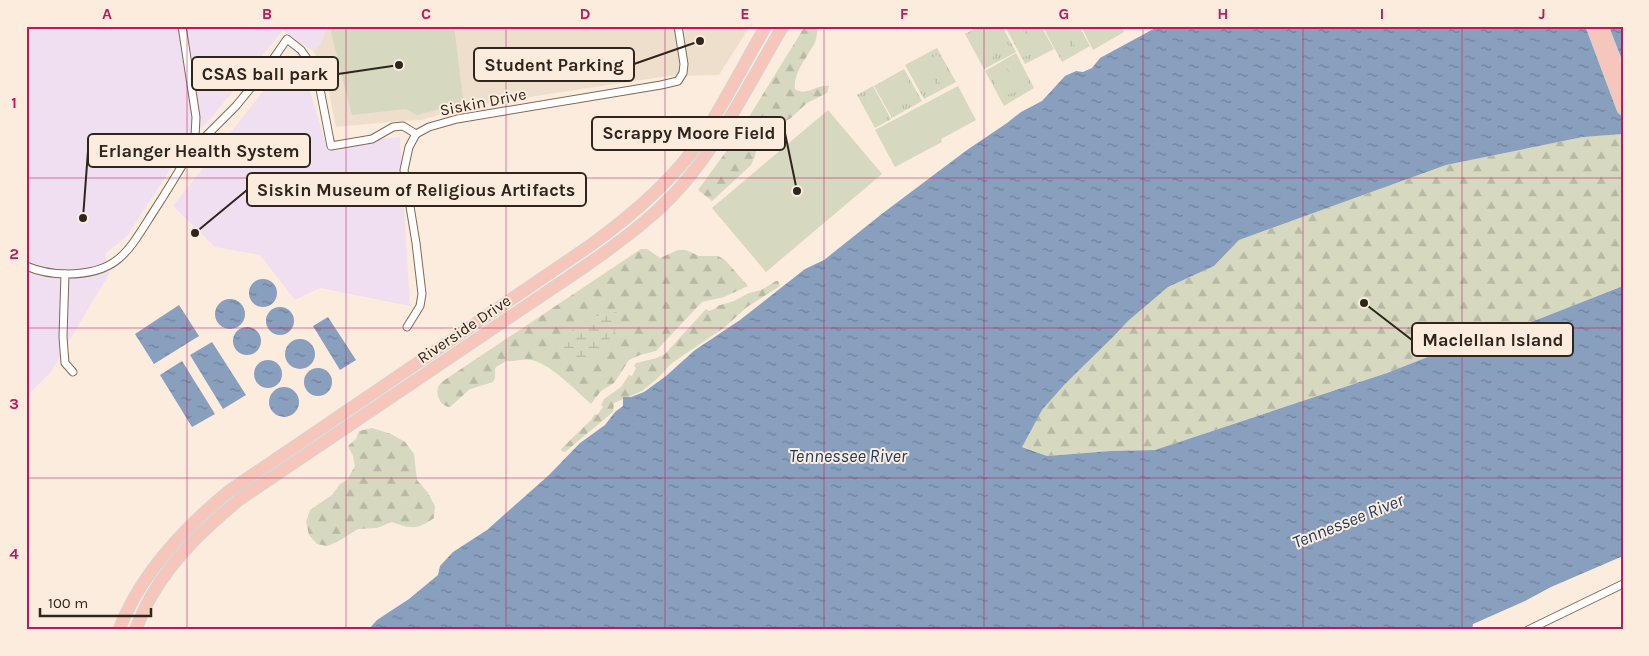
<svg xmlns="http://www.w3.org/2000/svg" width="1649" height="656" font-family="Karla,sans-serif">
  <defs>
    <pattern id="forest-firs" width="22" height="20" patternUnits="userSpaceOnUse" patternTransform="scale(1.25)"><rect width="22" height="20" fill="#d6d8bf"/><path d="M5 1l3.5 6h-7zM16 11l3.5 6h-7z" fill="#b8b9a4"/></pattern>
    <pattern id="wetland-marsh" width="20" height="14" patternUnits="userSpaceOnUse" patternTransform="scale(1.25)"><rect width="20" height="14" fill="#d6d8bf"/><path d="M1 5h8M5 5V1M11 12h8M15 12V8" fill="none" stroke="#b8b9a4"/></pattern>
    <pattern id="park-tufts" width="24" height="20" patternUnits="userSpaceOnUse" patternTransform="scale(1.25)"><rect width="24" height="20" fill="#d6d8bf"/><path d="M3 7l-1-3M5 7V3M7 7l1-3M15 17l-1-3M17 17v-4M19 17l1-3" fill="none" stroke="#b8b9a4"/></pattern>
    <pattern id="water-ripples" width="26" height="14" patternUnits="userSpaceOnUse" patternTransform="scale(1.25)"><rect width="26" height="14" fill="#889fbd"/><path d="M2 4q2-2 4 0t4 0M15 11q2-2 4 0t4 0" fill="none" stroke="#708199"/></pattern>
  </defs>
  <rect width="100%" height="100%" fill="#fcecde"/>
  <path fill="#eedfcc" d="M328,26H750L719,75L668,76L464,107L422,120L402,121L336,127L326,77L321,64L313,51L320,45Z"/>
  <g fill="#f0dff0">
    <path d="M26,26H328L320,45L313,51L283,30L212,117L184,145L173,165L127,236L105,254L109,274L50,373L26,397Z"/>
    <path d="M290,57L303,68L326,144L400,137L410,306L320,288L295,300L260,255L215,247L173,206Z"/>
  </g>
  <g fill="url(#forest-firs)" fill-rule="evenodd">
    <path d="M805,26H818C817,31 817,37 815,42C808,57 793,72 795,89C807,97 816,84 829,86L827,93L807,103L791,118L764,133L758,141L755,156L751,165L712,201L698,190L736,138Z"/>
    <path d="M1623,134V286L1539,319L1448,349L1387,373L1155,450L1111,451L1047,456L1021,446L1042,410L1065,384L1114,336L1128,321L1168,287L1214,266L1239,240L1446,165L1583,137Z"/>
    <path d="M641,249H647L660,258L678,250H686L699,256H718L725,260L748,286L724,297L702,302L656,351L640,355L629,360L614,383L601,391L591,404C575,390 552,365 532,360C523,358 515,362 506,361L496,367L495,369V378L493,382L470,389L450,407C441,407 433,393 440,384C441,382 444,381 446,379ZM598,316V352C585,366 570,364 562,347V345L591,318Z"/>
    <path d="M776,281H778L780,286L747,307L725,327L672,363L658,378L642,391L614,403L613,412L565,452L562,451L561,449L591,420L595,414L597,415L603,407L601,405L604,399L621,387L629,375L632,376L636,368L634,366L636,363L657,358L665,354L706,309L709,311L716,308L717,306L734,301L749,293L761,290Z"/>
    <path d="M372,428L391,434L405,442L414,454L417,480L428,493L435,506L434,518C417,530 411,529 392,522L377,528L358,529L337,542L327,546L317,544L309,535L306,522L310,510L332,495L340,484L347,480L355,466L353,456L348,446L356,439L359,431Z"/>
  </g>
  <path fill="url(#wetland-marsh)" d="M613,312L618,313L620,317C617,333 591,372 571,360C567,356 563,353 562,347L563,339L571,331L591,318Z"/>
  <g fill="url(#park-tufts)">
    <path d="M980,26H1002L1016,52L984,69L965,34Z"/>
    <path d="M1013,26H1041L1054,49L1025,64L1007,30Z"/>
    <path d="M1045,26H1079L1090,46L1062,62L1043,27Z"/>
    <path d="M937,48L956,82L924,99L905,65Z"/>
    <path d="M1016,53L1034,88L1004,106L985,71Z"/>
    <path d="M904,69L922,101L892,118L874,86Z"/>
    <path d="M873,86L891,119L875,128L857,95Z"/>
  </g>
  <g fill="#d6d8bf">
    <path d="M333,26H454L463,98L459,104L417,115L406,109L352,115L331,32Z"/>
    <path d="M994,26H998L1010,48L999,54L986,30Z"/>
    <path d="M1038,26L1048,45L1037,50L1024,27Z"/>
    <path d="M1057,26H1060L1072,49L1061,54L1048,31Z"/>
    <path d="M1064,26H1077L1085,41L1075,47Z"/>
    <path d="M1081,26H1121L1124,32L1093,50Z"/>
    <path d="M1022,28L1034,52L1023,58L1011,34Z"/>
    <path d="M983,32L995,56L985,62L972,38Z"/>
    <path d="M938,54L950,78L939,83L927,60Z"/>
    <path d="M1016,61L1029,84L1018,90L1006,66Z"/>
    <path d="M923,62L936,85L925,91L912,67Z"/>
    <path d="M1002,68L1014,92L1003,97L991,74Z"/>
    <path d="M905,75L918,98L907,104L895,81Z"/>
    <path d="M891,83L903,107L892,112L880,89Z"/>
    <path d="M958,86L976,120L941,139L942,142L895,167L875,130Z"/>
    <path d="M874,92L887,116L876,121L863,98Z"/>
    <path d="M828,110L882,174L766,272L712,208Z"/>
  </g>
  <g fill="url(#water-ripples)">
    <path d="M1159,26H1623V134L1583,137L1446,165L1239,240L1214,266L1168,287L1128,321L1114,336L1065,384L1042,410L1022,447L1047,456L1111,451L1155,450L1387,373L1448,349L1539,319L1623,286V556L1551,587L1525,601L1473,624L1472,630H368L377,620L409,599L438,575L440,566L453,552L487,530L549,475L580,443L605,425L615,412L623,406V397H631L644,392L666,376L695,350L740,320L805,269L824,260L883,213L967,150L1007,123L1021,112L1042,101L1065,76L1076,71L1083,72L1092,68L1100,58Z"/>
    <circle cx="263" cy="293" r="14"/>
    <circle cx="230" cy="314" r="15"/>
    <path d="M179,305L199,336L154,364L135,334Z"/>
    <circle cx="280" cy="321" r="14"/>
    <path d="M328,317L356,360L340,370L313,326Z"/>
    <circle cx="247" cy="341" r="14"/>
    <circle cx="300" cy="354" r="15"/>
    <path d="M212,342L246,395L223,409L190,355Z"/>
    <circle cx="268" cy="374" r="14"/>
    <path d="M182,361L215,414L192,427L160,375Z"/>
    <circle cx="318" cy="382" r="14"/>
    <circle cx="284" cy="402" r="15"/>
  </g>
  <g fill="none" stroke-linecap="round" stroke-linejoin="round">
    <defs>
      <g id="street">
        <path d="M416,134L429,127L457,119L661,85L678,81L683,73L684,64L678,26"/>
        <path d="M190,152L236,106L267,68L287,39L301,50L315,70L320,89L331,146L372,139L393,127L403,126L416,134L409,147L404,170L416,243L422,294L420,306L407,327"/>
        <path d="M26,266C40,272 52,274 67,274C117,274 128,252 152,214C165,194 178,173 190,152L195,137L196,117L182,26"/>
        <path d="M65,274L63,337L65,363L73,372"/>
        <path d="M1528,630L1623,584"/>
      </g>
      <g id="primary">
        <path d="M1592,26L1623,109"/>
        <path d="M1602,26L1623,80"/>
        <path d="M119,630C140,574 184,528 229,491L588,247C630,217 672,182 701,139C724,103 744,64 766,26"/>
        <path d="M135,630C141,618 145,606 152,595C174,557 206,527 240,499L584,267C624,239 663,211 693,172C728,127 754,75 783,26"/>
      </g>
    </defs>
    <use href="#street" stroke="#806954" stroke-width="9"/>
    <use href="#primary" stroke="#d5d3d2" stroke-width="13"/>
    <use href="#street" stroke="#fff" stroke-width="7"/>
    <use href="#primary" stroke="#f6c6ba" stroke-width="11"/>
  </g>
  <path fill="none" stroke="#c2185b" stroke-width="1" stroke-opacity="0.55" d="M187,26V630M346,26V630M506,26V630M665,26V630M824,26V630M984,26V630M1143,26V630M1303,26V630M1462,26V630M26,178H1623M26,328H1623M26,478H1623"/>
  <g text-anchor="middle" dominant-baseline="central" stroke-width="4" stroke-linejoin="round" paint-order="stroke">
    <g font-size="16" fill="#2e251c" stroke="#fcecde">
      <text transform="translate(483 102) rotate(-11)">Siskin Drive</text>
      <text transform="translate(464 329) rotate(-34)">Riverside Drive</text>
    </g>
    <g font-size="18" font-style="italic" fill="#1a3b64" stroke="#fcecde">
      <text x="848" y="456">Tennessee River</text>
      <text transform="translate(1348 521) rotate(-22)">Tennessee River</text>
    </g>
  </g>
  <path fill="none" stroke="#2e251c" stroke-width="2" d="M700 41L634 64M399 65L338 74M797 191L785 133M83 218L88 151M195 233L247 190M1364 303L1412 340"/>
  <g fill="#2e251c" stroke="#fcecde" stroke-width="2">
    <circle cx="700" cy="41" r="5"/>
    <circle cx="399" cy="65" r="5"/>
    <circle cx="797" cy="191" r="5"/>
    <circle cx="83" cy="218" r="5"/>
    <circle cx="195" cy="233" r="5"/>
    <circle cx="1364" cy="303" r="5"/>
  </g>
  <g fill="#fcecde" stroke="#2e251c" stroke-width="2">
    <rect x="474" y="48" width="160" height="33" rx="5"/>
    <rect x="192" y="57" width="146" height="33" rx="5"/>
    <rect x="592" y="117" width="193" height="33" rx="5"/>
    <rect x="88" y="134" width="222" height="33" rx="5"/>
    <rect x="247" y="173" width="339" height="33" rx="5"/>
    <rect x="1412" y="323" width="161" height="33" rx="5"/>
  </g>
  <g font-size="18" text-anchor="middle" font-weight="bold" fill="#2e251c">
    <text x="554" y="71">Student Parking</text>
    <text x="265" y="80">CSAS ball park</text>
    <text x="689" y="139">Scrappy Moore Field</text>
    <text x="199" y="157">Erlanger Health System</text>
    <text x="416" y="196">Siskin Museum of Religious Artifacts</text>
    <text x="1493" y="346">Maclellan Island</text>
  </g>
  <rect width="1649" height="656" fill="none" stroke="#fcecde" stroke-width="55"/>
  <path d="M40 608v8h111v-8" fill="none" stroke="#2e251c" stroke-width="2.5"/>
  <text x="48" y="608" font-size="15" fill="#2e251c" stroke="#fcecde" stroke-width="4" paint-order="stroke">100 m</text>
  <rect x="28" y="28" width="1594" height="600" fill="none" stroke="#c2185b" stroke-width="2"/>
  <g font-size="16" text-anchor="middle" font-weight="bold" fill="#c2185b">
    <text x="107" y="19">A</text>
    <text x="267" y="19">B</text>
    <text x="426" y="19">C</text>
    <text x="585" y="19">D</text>
    <text x="745" y="19">E</text>
    <text x="904" y="19">F</text>
    <text x="1064" y="19">G</text>
    <text x="1223" y="19">H</text>
    <text x="1382" y="19">I</text>
    <text x="1542" y="19">J</text>
    <text x="14" y="108">1</text>
    <text x="14" y="259">2</text>
    <text x="14" y="409">3</text>
    <text x="14" y="559">4</text>
  </g>
</svg>
